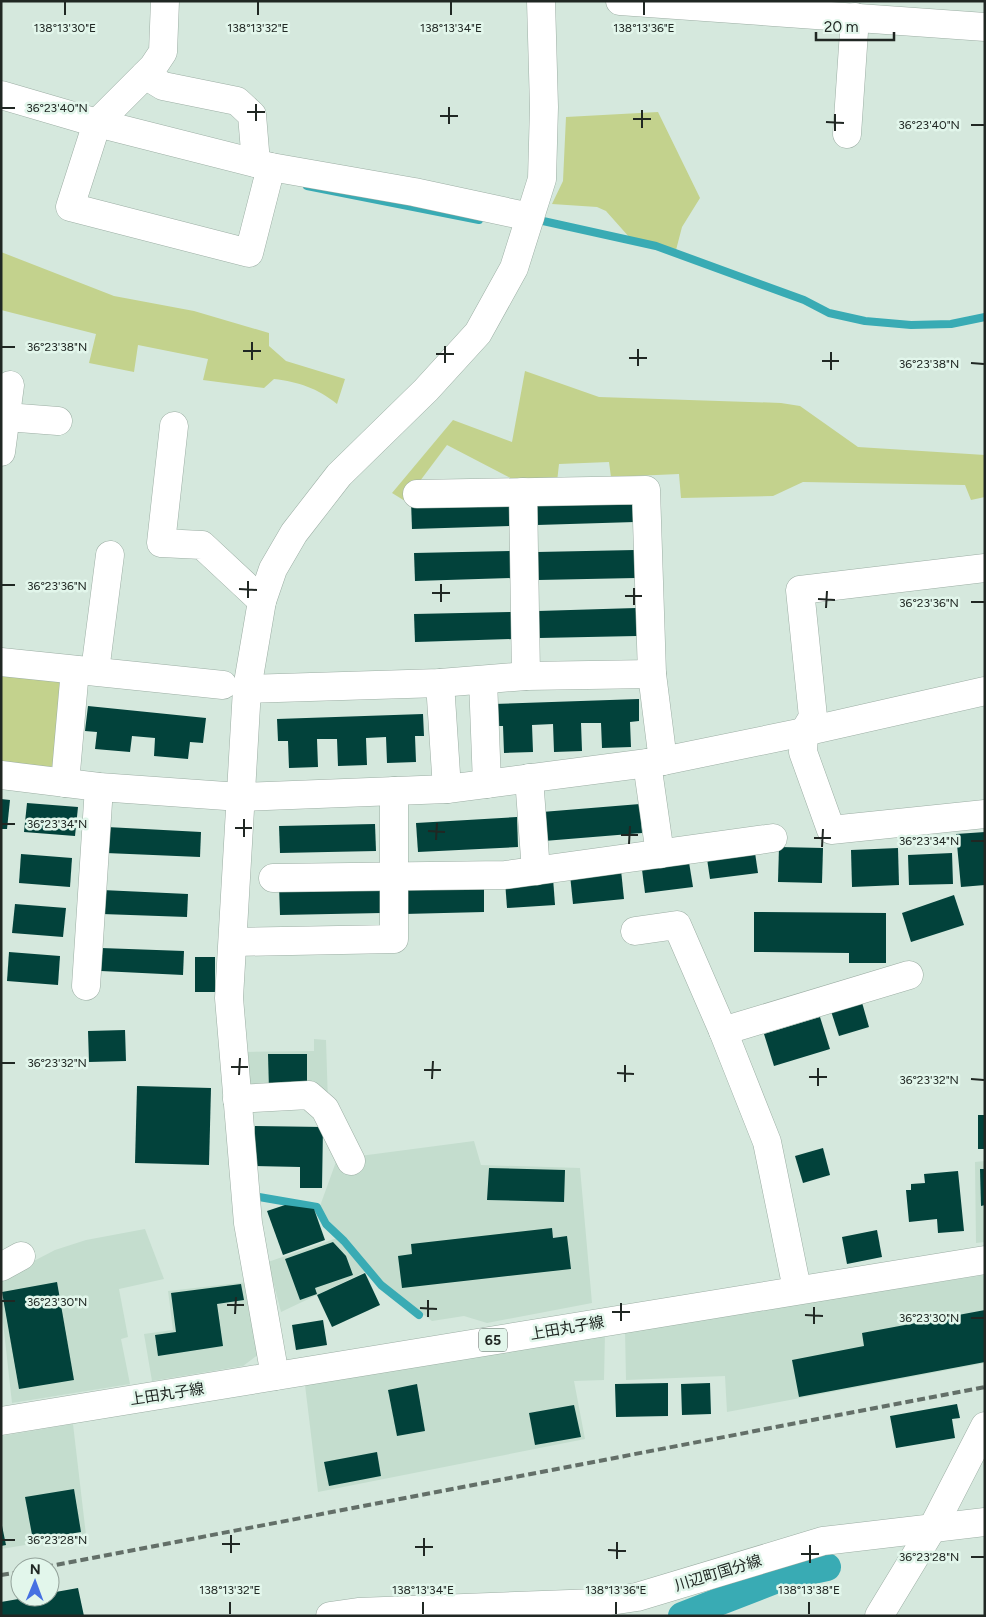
<svg xmlns="http://www.w3.org/2000/svg" width="986" height="1617" font-family="Figtree,'Noto Sans JP',sans-serif">
  <rect width="100%" height="100%" fill="#d5e8dd"/>
  <g fill="#c4ddce">
    <path d="M314,1039L326,1040L328,1103L247,1092L245,1052L314,1051Z"/>
    <path d="M474,1141L481,1165L580,1168L592,1303L487,1323L464,1316L432,1321L383,1284L347,1239L327,1219L320,1206L337,1159Z"/>
    <path d="M985,1161V1242L976,1243L975,1162Z"/>
    <path d="M145,1229L164,1279L119,1289L128,1337L121,1339L130,1384L12,1403L1,1304V1278L55,1250L86,1240Z"/>
    <path d="M337,1238L365,1272L281,1312L268,1262Z"/>
    <path d="M985,1275V1363L727,1412L725,1376L626,1380L625,1330Z"/>
    <path d="M248,1282L263,1351L243,1366L152,1381L144,1334L173,1330L168,1291Z"/>
    <path d="M605,1333L604,1380L574,1381L585,1439L318,1492L305,1385Z"/>
    <path d="M73,1424L86,1535L1,1549V1436Z"/>
  </g>
  <g fill="#c3d28d">
    <path d="M658,112L700,198L682,227L676,250L630,238L606,211L597,207L552,204L563,181L566,117Z"/>
    <path d="M1,252L114,296L194,311L269,333V346L286,361L345,379L337,404C317,388 299,382 274,379L264,388L203,380L208,359L138,345L134,372L89,363L96,334L1,310Z"/>
    <path d="M525,371L599,397L781,403L800,406L858,447L985,455V497L971,500L965,485L803,482L773,496L681,498L679,474L611,477L609,462L559,464L557,482L522,484L447,445L405,501L392,493L453,420L512,442Z"/>
    <path d="M1,666L60,672L61,754L51,767L1,763Z"/>
  </g>
  <g fill="none" stroke-linecap="round" stroke-linejoin="round">
    <g stroke="#39abb4" stroke-width="8">
      <path d="M307,186L479,220"/>
      <path d="M543,221L656,246L804,300L829,313L865,321L911,325L951,324L985,317"/>
      <path d="M259,1197L317,1207L326,1224L344,1241L381,1285L419,1315"/>
    </g>
    <path stroke="#39abb4" stroke-width="28" d="M682,1616L785,1576L827,1567"/>
  </g>
  <g fill="#02423b">
    <path d="M635,495V522L537,525V497Z"/>
    <path d="M509,498L510,526L412,529L411,501Z"/>
    <path d="M635,550L636,578L538,580L537,552Z"/>
    <path d="M513,551V578L415,581L414,553Z"/>
    <path d="M636,608L637,636L539,638L538,611Z"/>
    <path d="M512,612L513,639L415,642L414,614Z"/>
    <path d="M639,699V721L630,722L631,747L602,748L601,723H581L582,751L554,752L553,724L532,725L533,752L504,753L503,726H493V704Z"/>
    <path d="M88,706L206,718L203,743L190,742L188,759L154,756L155,738L132,736L130,752L95,749L97,732L85,731Z"/>
    <path d="M423,714L424,736H415L416,762L387,763L386,737L366,738L367,765L338,766L337,739H317L318,767L289,768L288,741H278L277,719Z"/>
    <path d="M1,799L10,800L7,829H1Z"/>
    <path d="M27,803L78,807L75,836L24,832Z"/>
    <path d="M640,804L642,833L544,841L542,812Z"/>
    <path d="M517,817L518,847L418,852L416,823Z"/>
    <path d="M375,824L376,851L280,853L279,826Z"/>
    <path d="M107,827L201,832L200,857L106,853Z"/>
    <path d="M985,832V885L961,887L956,834Z"/>
    <path d="M754,846L758,873L710,879L706,852Z"/>
    <path d="M779,847L823,848L822,883L778,882Z"/>
    <path d="M898,848L899,885L852,887L851,850Z"/>
    <path d="M952,853L953,884L909,885L908,855Z"/>
    <path d="M21,854L72,858L70,887L19,883Z"/>
    <path d="M688,856L693,887L645,893L641,862Z"/>
    <path d="M621,870L624,899L573,904L570,875Z"/>
    <path d="M553,878L555,905L507,908L505,881Z"/>
    <path d="M484,883V912L404,914L403,886Z"/>
    <path d="M381,884L382,913L280,915L279,885Z"/>
    <path d="M102,890L188,894L187,917L102,914Z"/>
    <path d="M954,895L964,925L911,942L902,913Z"/>
    <path d="M15,904L66,908L63,937L12,933Z"/>
    <path d="M754,912L886,913V963H849V953L754,952Z"/>
    <path d="M101,948L184,951L183,975L101,971Z"/>
    <path d="M9,952L60,956L58,985L7,981Z"/>
    <rect x="195" y="957" width="20" height="35"/>
    <path d="M861,999L869,1027L839,1036L830,1008Z"/>
    <path d="M820,1017L830,1049L774,1066L764,1034Z"/>
    <path d="M125,1030L126,1061L89,1062L88,1031Z"/>
    <path d="M268,1054H307V1089L269,1090Z"/>
    <path d="M137,1086L211,1088L209,1165L135,1163Z"/>
    <rect x="978" y="1115" width="7" height="34"/>
    <path d="M255,1126L323,1127L322,1188H300V1167L254,1166Z"/>
    <path d="M823,1148L830,1175L803,1183L795,1156Z"/>
    <path d="M489,1168L565,1170L564,1202L487,1200Z"/>
    <path d="M980,1169H985V1205L981,1206Z"/>
    <path d="M958,1171L964,1231L938,1233L937,1219L909,1222L906,1190H911V1184L925,1183L924,1174Z"/>
    <path d="M285,1205L314,1209L325,1240L283,1255L267,1211Z"/>
    <path d="M552,1228L553,1238L567,1236L571,1269L402,1288L398,1256L412,1254L411,1244Z"/>
    <path d="M877,1230L882,1257L847,1264L842,1237Z"/>
    <path d="M333,1242L346,1256L353,1275L315,1288L317,1294L300,1300L285,1259Z"/>
    <path d="M365,1273L380,1305L332,1327L317,1295Z"/>
    <path d="M57,1282L74,1380L19,1389L2,1292Z"/>
    <path d="M241,1284L244,1300L217,1304L223,1346L158,1356L155,1335L176,1332L171,1293Z"/>
    <path d="M985,1310V1362L799,1397L792,1360L864,1346L862,1333Z"/>
    <path d="M323,1320L327,1345L296,1350L292,1325Z"/>
    <path d="M668,1383V1416L616,1417L615,1384Z"/>
    <path d="M710,1383L711,1414L682,1415L681,1384Z"/>
    <path d="M417,1384L425,1431L397,1436L388,1390Z"/>
    <path d="M957,1404L960,1418L952,1419L955,1438L896,1448L890,1416Z"/>
    <path d="M574,1405L581,1437L535,1445L529,1413Z"/>
    <path d="M377,1452L381,1476L329,1486L324,1462Z"/>
    <path d="M74,1489L81,1532L33,1540L25,1497Z"/>
    <path d="M1,1521L6,1545L1,1546Z"/>
    <path d="M78,1588L84,1616H1V1602L30,1597H50V1593Z"/>
  </g>
  <g fill="none" stroke-linecap="round" stroke-linejoin="round">
    <defs>
      <g id="minor">
        <path d="M165,1L163,52L153,67L97,123L70,207L249,253L271,167"/>
        <path d="M620,1L985,27"/>
        <path d="M145,75L163,86L237,101L252,115L256,163"/>
        <path d="M1,95L97,123L271,167L414,192L530,217"/>
        <path d="M847,134L855,17"/>
        <path d="M6,417L58,421"/>
        <path d="M174,426L161,543L202,545L262,601"/>
        <path d="M1,452L10,385"/>
        <path d="M523,492L526,676"/>
        <path d="M417,494L646,490L652,674L663,761"/>
        <path d="M985,568L800,590L813,717L804,732L803,752L831,830L985,814"/>
        <path d="M1,662L223,685"/>
        <path d="M95,671L110,555"/>
        <path d="M483,680L487,784"/>
        <path d="M440,683L447,789"/>
        <path d="M247,689L440,683L526,676L652,674"/>
        <path d="M647,763L660,854"/>
        <path d="M1,775L99,787L240,797L447,789L663,761L804,732L985,691"/>
        <path d="M529,778L536,871"/>
        <path d="M65,783L75,670"/>
        <path d="M273,878L505,875L773,838"/>
        <path d="M635,931L677,925L723,1031L767,1142L797,1289"/>
        <path d="M234,942L394,939V791"/>
        <path d="M86,986L99,787"/>
        <path d="M723,1031L909,975"/>
        <path d="M237,1099L309,1095L325,1109L351,1161"/>
        <path d="M1,1267L21,1256"/>
        <path d="M275,1376L248,1223L229,998L247,689L262,601L273,569L294,533L339,475L426,390L478,333L514,268L542,179L544,107L541,1"/>
        <path d="M330,1616L358,1612L597,1603L637,1597L823,1541L985,1522"/>
        <path d="M879,1616L933,1527L985,1426"/>
      </g>
      <path id="major" d="M1,1421L985,1260"/>
    </defs>
    <use href="#minor" stroke="#9caea4" stroke-width="29"/>
    <use href="#major" stroke="#9caea4" stroke-width="29"/>
    <use href="#minor" stroke="#fff" stroke-width="28"/>
    <use href="#major" stroke="#fff" stroke-width="28"/>
    <g stroke="#636f68" stroke-width="4" stroke-dasharray="8 4" stroke-linecap="butt">
      <path d="M45,1567L985,1387"/>
      <path d="M1,1575L20,1572"/>
    </g>
  </g>
  <path fill="none" stroke="#202723" stroke-width="2" d="M65,15V2M258,15V2M451,15V2M644,15V2M2,108H15M247,112H265M440,116H458M633,119H651M256,121V104M826,122L844,123M449,124V107M971,125H984M642,128V110M835,131V114M2,347H15M243,351H261M436,354H454M629,358H647M252,360V342M822,361H839M445,363V346M971,363L984,364M638,366V349M831,370V352M2,585H15M239,589L257,590M432,593H450M625,596H642M248,598V581M818,599L835,600M441,602V584M971,602H984M634,605V588M826,608L827,591M2,824H15M235,828H252M428,831L445,832M621,835H638M244,837V819M814,838H831M436,840L437,823M971,841H984M629,844L630,826M822,847L823,829M2,1063H15M231,1067H248M424,1070H441M617,1073L634,1074M239,1075L240,1058M809,1077H827M432,1079L433,1061M971,1079L984,1080M625,1082V1065M818,1086V1068M2,1301H15M227,1305H244M420,1308L437,1309M612,1312H630M235,1314L236,1297M805,1315L823,1316M428,1317V1300M971,1318H984M621,1321V1303M814,1324V1307M2,1540H15M222,1544H240M415,1547H433M608,1550L626,1551M231,1553V1535M801,1554H819M424,1556V1538M971,1557H984M617,1559V1542M810,1563V1545M230,1614V1602M423,1614V1602M616,1614V1602M809,1614V1602"/>
  <g text-anchor="middle" dominant-baseline="central" stroke-width="5" stroke-linejoin="round" paint-order="stroke">
    <rect fill="#e2f6eb" stroke="#5a655f" stroke-width="1" x="479" y="1328.5" width="28" height="23" rx="4"/>
    <g font-size="14" font-weight="bold" fill="#202723">
      <text x="493" y="1340">65</text>
    </g>
    <g font-size="15" fill="#202723" stroke="#e2f6eb">
      <text transform="translate(567 1328) rotate(-10)">上田丸子線</text>
      <text transform="translate(167 1394) rotate(-9)">上田丸子線</text>
      <text transform="translate(718 1573) rotate(-17)">川辺町国分線</text>
    </g>
  </g>
  <g font-size="12" text-anchor="middle" fill="#202723" stroke="#e2f6eb" stroke-width="5" stroke-linejoin="round" paint-order="stroke">
    <text x="65" y="32">138°13'30"E</text>
    <text x="258" y="32">138°13'32"E</text>
    <text x="451" y="32">138°13'34"E</text>
    <text x="644" y="32">138°13'36"E</text>
    <text x="57" y="112">36°23'40"N</text>
    <text x="929" y="129">36°23'40"N</text>
    <text x="57" y="351">36°23'38"N</text>
    <text x="929" y="368">36°23'38"N</text>
    <text x="57" y="590">36°23'36"N</text>
    <text x="929" y="607">36°23'36"N</text>
    <text x="57" y="828">36°23'34"N</text>
    <text x="929" y="845">36°23'34"N</text>
    <text x="57" y="1067">36°23'32"N</text>
    <text x="929" y="1084">36°23'32"N</text>
    <text x="57" y="1306">36°23'30"N</text>
    <text x="929" y="1322">36°23'30"N</text>
    <text x="57" y="1544">36°23'28"N</text>
    <text x="929" y="1561">36°23'28"N</text>
    <text x="230" y="1594">138°13'32"E</text>
    <text x="423" y="1594">138°13'34"E</text>
    <text x="616" y="1594">138°13'36"E</text>
    <text x="809" y="1594">138°13'38"E</text>
  </g>
  <rect width="986" height="1617" fill="none" stroke="#202723" stroke-width="5"/>
  <g transform="translate(35 1582) rotate(1)"><circle r="24" fill="#e2f6eb" stroke="#94a39b"/>
  <path d="M0-4L9 19L0 12L-9 19Z" fill="#4570e2"/>
  <text y="-8" font-size="14" font-weight="bold" text-anchor="middle" fill="#202723">N</text>
  </g>
  <path d="M816 32v8h78v-8" fill="none" stroke="#202723" stroke-width="2.5"/>
  <text x="824" y="32" font-size="15" fill="#202723" stroke="#e2f6eb" stroke-width="4" paint-order="stroke">20 m</text>
</svg>
